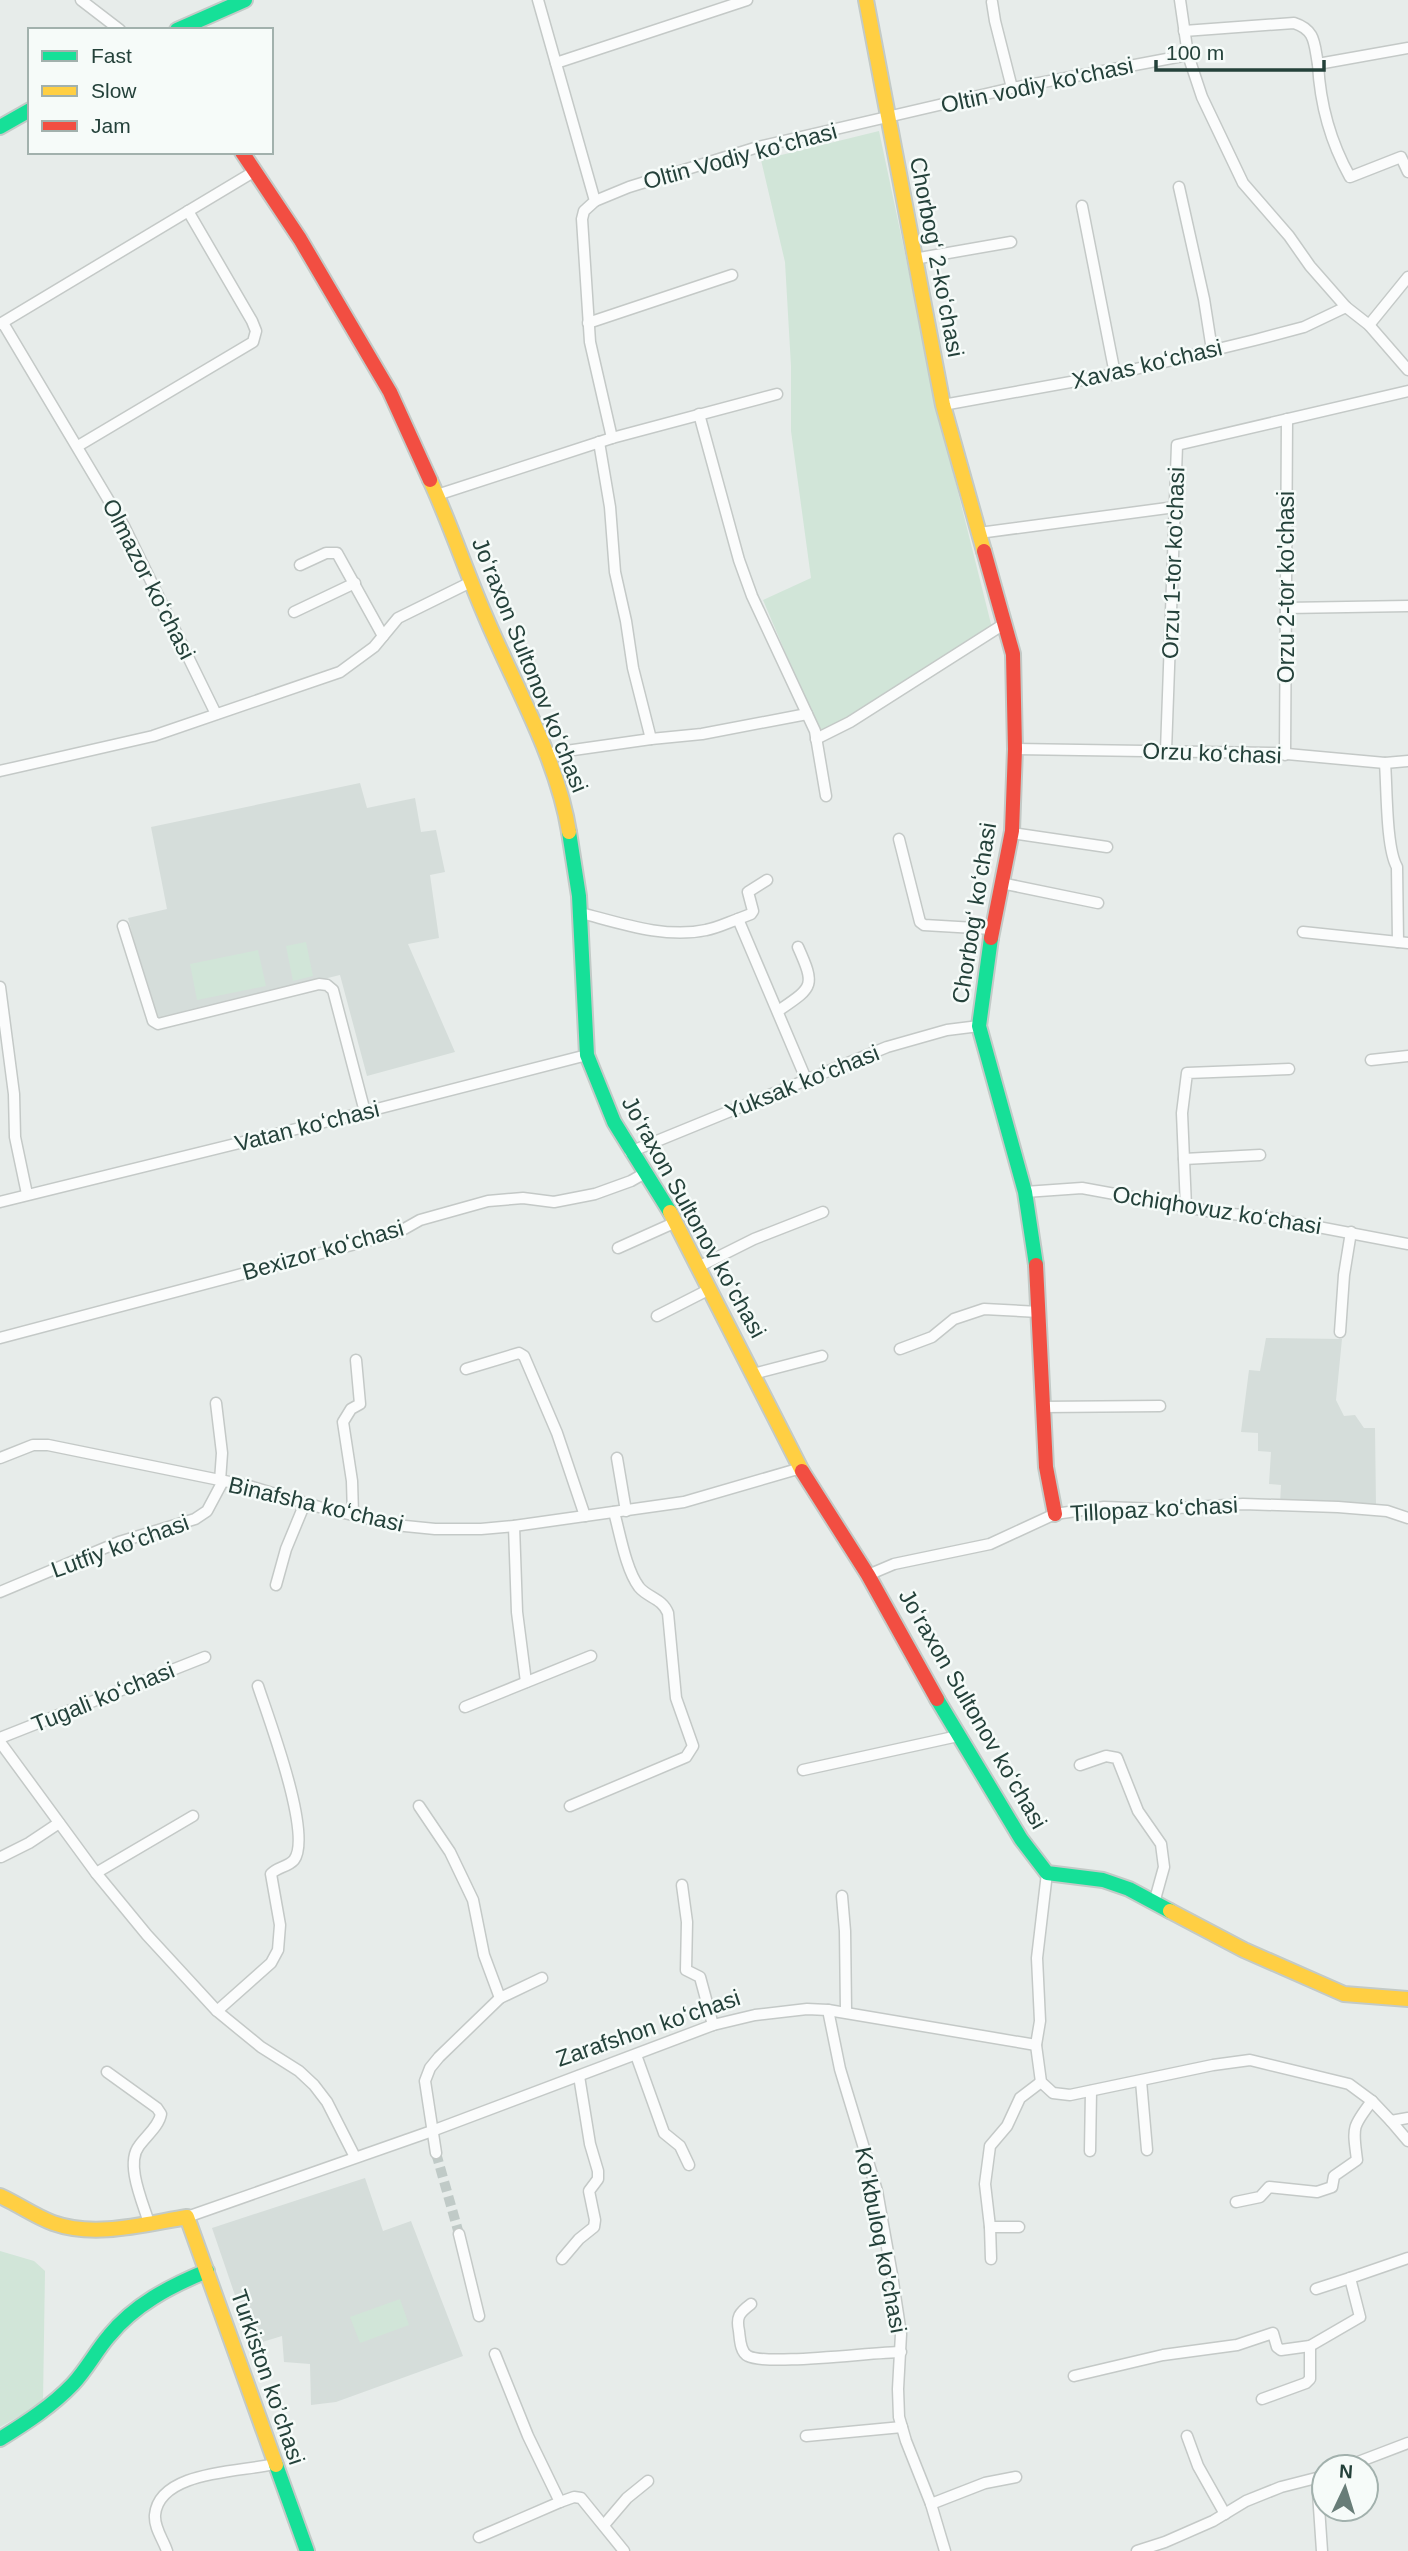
<svg xmlns="http://www.w3.org/2000/svg" width="1408" height="2551" font-family="Arial,sans-serif">
  <rect width="100%" height="100%" fill="#e7ecea"/>
  <g fill="#d5ddda">
    <path d="M360,783L367,808L415,798L421,832L436,830L445,872L430,875L439,938L408,944L455,1052L367,1076L340,975L155,1020L128,918L167,909L151,827Z"/>
    <path d="M1266,1338L1342,1339L1336,1400L1344,1416L1355,1415L1364,1428H1375L1376,1506L1280,1504L1281,1485L1269,1484L1271,1452L1258,1451V1433L1241,1432L1249,1370L1260,1371Z"/>
    <path d="M365,2178L383,2231L411,2221L463,2356L336,2402L311,2405L310,2364L284,2362L282,2336L252,2345L212,2228Z"/>
  </g>
  <g fill="#d1e5d8">
    <path d="M879,131L942,428L992,628L972,639L922,674L820,734L763,600L811,578L791,431V366L785,262L761,160Z"/>
    <path d="M306,942L313,976L293,981L286,946Z"/>
    <path d="M258,950L266,986L197,1000L190,964Z"/>
    <path d="M0,2251L34,2261L45,2271L43,2403L0,2427Z"/>
    <path d="M400,2299L409,2325L360,2343L350,2317Z"/>
  </g>
  <g fill="none" stroke-linecap="round" stroke-linejoin="round">
    <path stroke="#c0cac7" stroke-width="10" stroke-dasharray="10 5" stroke-linecap="butt" d="M436,2153L459,2234"/>
    <defs>
      <g id="street">
        <path d="M81,0L120,30"/>
        <path d="M538,0L595,201L584,211L582,219L590,342L612,438"/>
        <path d="M1180,0L1188,55L1202,97L1243,183L1289,236L1310,266L1346,307L1369,325L1408,370"/>
        <path d="M992,2L995,21L1012,88"/>
        <path d="M1184,31L1294,23C1316,30 1314,44 1318,64L1408,48"/>
        <path d="M556,63L747,0"/>
        <path d="M1318,64C1320,103 1331,143 1350,177L1401,157L1408,172"/>
        <path d="M1179,187L1204,299L1212,350"/>
        <path d="M595,201L629,187L758,147L1012,88L1188,55"/>
        <path d="M1082,206L1115,374"/>
        <path d="M914,259L1011,242"/>
        <path d="M3,323L124,526L216,714"/>
        <path d="M588,323L732,275"/>
        <path d="M0,324L255,171"/>
        <path d="M1369,325L1408,277"/>
        <path d="M943,405L1115,374L1255,340L1304,327L1346,307"/>
        <path d="M699,414L739,560L752,596L815,731L826,796"/>
        <path d="M599,442L610,507L615,572L626,621L633,668L651,739"/>
        <path d="M78,446L253,342L256,331L252,321L188,211"/>
        <path d="M437,495L612,438L777,394"/>
        <path d="M979,533L1175,507"/>
        <path d="M300,565L326,553H337L383,636"/>
        <path d="M1286,608L1408,606"/>
        <path d="M294,612L355,583"/>
        <path d="M816,739L850,722L1004,624"/>
        <path d="M1015,749L1276,753L1385,763L1408,761"/>
        <path d="M1166,751L1177,445L1408,391"/>
        <path d="M545,754L651,739L702,734L807,714"/>
        <path d="M1285,755L1287,419"/>
        <path d="M1385,763C1387,788 1386,848 1397,867L1398,942"/>
        <path d="M0,771L153,736L340,672L374,647L398,618L471,582"/>
        <path d="M1012,833L1107,847"/>
        <path d="M899,839L920,922L924,925L992,929"/>
        <path d="M1001,883L1098,903"/>
        <path d="M581,913C620,923 665,939 706,930C717,928 727,923 738,919L806,1079"/>
        <path d="M738,919L751,914L753,911L748,892L767,880"/>
        <path d="M123,926L153,1021L158,1024L319,984L327,985L333,990L365,1112"/>
        <path d="M1303,932L1408,943"/>
        <path d="M0,987L14,1094L15,1137L27,1194"/>
        <path d="M778,1011C813,987 816,987 798,947"/>
        <path d="M1371,1060L1408,1056"/>
        <path d="M630,1152L887,1047L947,1030L979,1026"/>
        <path d="M1184,1159L1260,1155"/>
        <path d="M1025,1192L1082,1188L1213,1212L1271,1218L1408,1244"/>
        <path d="M0,1202L365,1112L587,1055"/>
        <path d="M1186,1207L1182,1113L1187,1073L1289,1069"/>
        <path d="M618,1248L676,1222"/>
        <path d="M700,1266L754,1239L823,1212"/>
        <path d="M657,1316L710,1289"/>
        <path d="M1340,1332L1344,1275L1351,1232"/>
        <path d="M0,1338L397,1233L420,1220L488,1201L523,1198L554,1202L595,1194L631,1181L645,1173"/>
        <path d="M900,1349L932,1337L954,1319L984,1309L1039,1312"/>
        <path d="M466,1369L519,1353L524,1356L557,1433L585,1516"/>
        <path d="M753,1374L822,1356"/>
        <path d="M216,1403L222,1453L220,1481"/>
        <path d="M1042,1407L1160,1406"/>
        <path d="M0,1458L33,1445H48L249,1486L319,1507L395,1525L435,1529H481L514,1526L684,1502L801,1468"/>
        <path d="M617,1458L626,1511"/>
        <path d="M353,1515L352,1481L343,1422L351,1409L360,1404L356,1360"/>
        <path d="M514,1526L517,1612L526,1682"/>
        <path d="M868,1575L894,1564L990,1544L1055,1514L1104,1507L1161,1509L1243,1504L1338,1507L1387,1511L1408,1518"/>
        <path d="M276,1585L286,1549L305,1503"/>
        <path d="M0,1592L119,1542L195,1519L207,1511L223,1481"/>
        <path d="M465,1707L591,1656"/>
        <path d="M0,1738L205,1657"/>
        <path d="M0,1742L96,1873L147,1935L217,2011L261,2047L299,2071L314,2085L327,2102L355,2157"/>
        <path d="M1080,1765L1106,1756L1117,1758L1138,1811L1161,1844L1164,1867L1154,1903"/>
        <path d="M803,1770L958,1736"/>
        <path d="M419,1806L450,1852L473,1900L484,1955L500,1998"/>
        <path d="M570,1806L686,1757L693,1746L676,1698L668,1613C662,1598 648,1598 639,1587C626,1570 620,1534 614,1512"/>
        <path d="M1,1857L29,1843L59,1823"/>
        <path d="M96,1873L193,1816"/>
        <path d="M1047,1873L1037,1958L1040,2021L1036,2045L1041,2082L1053,2093L1070,2095L1213,2065L1250,2060L1349,2084L1372,2101L1391,2121L1408,2118"/>
        <path d="M682,1885L687,1922L686,1970L700,1977L713,2025"/>
        <path d="M842,1896L845,1931L846,2011"/>
        <path d="M828,2010L840,2069L877,2191L892,2275L901,2334L898,2389L899,2417L906,2441L931,2504L945,2551"/>
        <path d="M217,2011L271,1963L278,1950L280,1925L271,1874C277,1867 288,1867 294,1860C313,1835 268,1717 258,1686"/>
        <path d="M636,2055L664,2133L680,2146L689,2165"/>
        <path d="M107,2072L157,2108L161,2114C159,2126 146,2136 139,2146C125,2164 143,2203 149,2223"/>
        <path d="M1141,2081L1147,2150"/>
        <path d="M1391,2121L1408,2141"/>
        <path d="M1090,2151L1091,2091"/>
        <path d="M436,2153L425,2081L430,2068L439,2057L500,1998L542,1978"/>
        <path d="M1236,2202L1260,2197L1269,2187L1317,2192L1332,2187L1334,2176L1357,2160C1353,2128 1351,2128 1372,2101"/>
        <path d="M187,2217L432,2131L713,2025L755,2015L807,2009L828,2010L1036,2045"/>
        <path d="M990,2227L991,2259"/>
        <path d="M1019,2227H990L985,2184L990,2146L1007,2126L1020,2098L1041,2082"/>
        <path d="M459,2234L479,2316"/>
        <path d="M562,2259L579,2239L594,2227L595,2220L589,2191L598,2179V2171L590,2144L579,2076"/>
        <path d="M1316,2289L1350,2278"/>
        <path d="M751,2304C739,2313 736,2317 739,2331C740,2339 740,2352 748,2356C766,2366 873,2352 901,2352"/>
        <path d="M495,2354L528,2436L560,2502L574,2497L581,2498L624,2551"/>
        <path d="M1074,2376L1163,2355L1237,2345L1273,2333L1277,2347L1281,2350L1310,2346L1360,2317L1350,2278L1408,2258"/>
        <path d="M1262,2399L1306,2383L1310,2379V2346"/>
        <path d="M806,2436L902,2427"/>
        <path d="M1187,2436L1198,2466L1225,2514"/>
        <path d="M1345,2467L1408,2443"/>
        <path d="M1317,2478L1322,2551"/>
        <path d="M931,2504L985,2483L1016,2477"/>
        <path d="M604,2525L627,2498L648,2481"/>
        <path d="M479,2537L560,2502"/>
        <path d="M167,2551C163,2539 154,2528 155,2515C159,2470 243,2472 274,2464"/>
        <path d="M1137,2551L1165,2542L1213,2521L1246,2501L1281,2487L1324,2476"/>
      </g>
      <g id="fast">
        <path d="M177,30L245,0"/>
        <path d="M0,127L30,110"/>
        <path d="M569,832L579,896L587,1055L614,1122L670,1212"/>
        <path d="M991,938L979,1026L1025,1192L1036,1265"/>
        <path d="M937,1699L1021,1839L1047,1873L1103,1880L1129,1889L1170,1911"/>
        <path d="M0,2439C26,2423 52,2406 73,2384C87,2369 96,2351 109,2336C134,2305 170,2286 207,2271"/>
        <path d="M276,2465L307,2551"/>
      </g>
      <g id="slow">
        <path d="M866,0L943,405L984,551"/>
        <path d="M430,480C450,523 465,569 484,613C513,683 557,757 569,832"/>
        <path d="M670,1212L802,1471"/>
        <path d="M1170,1911L1244,1950L1344,1994L1408,1999"/>
        <path d="M0,2196C18,2204 34,2216 53,2223C95,2238 144,2224 187,2217L276,2465"/>
      </g>
      <g id="jam">
        <path d="M242,152L300,239L390,392L430,480"/>
        <path d="M984,551L1013,654L1015,749L1012,831L991,938"/>
        <path d="M1036,1265L1046,1467L1055,1514"/>
        <path d="M802,1471L868,1575L937,1699"/>
      </g>
    </defs>
    <use href="#street" stroke="#c4c9c7" stroke-width="13"/>
    <use href="#fast" stroke="#c3cac7" stroke-width="18"/>
    <use href="#slow" stroke="#c3cac7" stroke-width="18"/>
    <use href="#jam" stroke="#c3cac7" stroke-width="18"/>
    <use href="#street" stroke="#fbfcfc" stroke-width="10"/>
    <use href="#fast" stroke="#16e098" stroke-width="14"/>
    <use href="#slow" stroke="#ffcf43" stroke-width="14"/>
    <use href="#jam" stroke="#f24e42" stroke-width="14"/>
  </g>
  <g text-anchor="middle" dominant-baseline="central" stroke-width="5" stroke-linejoin="round" paint-order="stroke">
    <g font-size="23" fill="#24413a" stroke="#f6fbf9">
      <text transform="translate(1037 85) rotate(-12)">Oltin vodiy ko'chasi</text>
      <text transform="translate(740 156) rotate(-15)">Oltin Vodiy koʻchasi</text>
      <text transform="translate(937 257) rotate(79)">Chorbogʻ 2-koʻchasi</text>
      <text transform="translate(1147 364) rotate(-13)">Xavas koʻchasi</text>
      <text transform="translate(1173 563) rotate(-88)">Orzu 1-tor ko'chasi</text>
      <text transform="translate(149 579) rotate(63)">Olmazor koʻchasi</text>
      <text transform="translate(1286 587) rotate(-90)">Orzu 2-tor ko'chasi</text>
      <text transform="translate(530 665) rotate(68)">Joʻraxon Sultonov koʻchasi</text>
      <text transform="translate(1212 753) rotate(2)">Orzu koʻchasi</text>
      <text transform="translate(974 913) rotate(-81)">Chorbogʻ koʻchasi</text>
      <text transform="translate(802 1082) rotate(-22)">Yuksak koʻchasi</text>
      <text transform="translate(307 1126) rotate(-14)">Vatan koʻchasi</text>
      <text transform="translate(1217 1210) rotate(9)">Ochiqhovuz koʻchasi</text>
      <text transform="translate(694 1217) rotate(61)">Joʻraxon Sultonov koʻchasi</text>
      <text transform="translate(323 1250) rotate(-16)">Bexizor koʻchasi</text>
      <text transform="translate(316 1504) rotate(13)">Binafsha koʻchasi</text>
      <text transform="translate(1154 1509) rotate(-3)">Tillopaz koʻchasi</text>
      <text transform="translate(120 1546) rotate(-20)">Lutfiy koʻchasi</text>
      <text transform="translate(103 1697) rotate(-22)">Tugali koʻchasi</text>
      <text transform="translate(973 1709) rotate(60)">Joʻraxon Sultonov koʻchasi</text>
      <text transform="translate(648 2028) rotate(-19)">Zarafshon koʻchasi</text>
      <text transform="translate(881 2240) rotate(79)">Ko'kbuloq ko'chasi</text>
      <text transform="translate(268 2377) rotate(71)">Turkiston ko’chasi</text>
    </g>
  </g>
  <rect x="28" y="28" width="245" height="126" fill="#f6fbf9" stroke="#a2b1ad" stroke-width="2"/>
  <rect x="42" y="51" width="35" height="10" fill="#16e098" stroke="#a2b1ad" stroke-width="2"/>
  <text x="91" y="63" font-size="21" fill="#24413a">Fast</text>
  <rect x="42" y="86" width="35" height="10" fill="#ffcf43" stroke="#a2b1ad" stroke-width="2"/>
  <text x="91" y="98" font-size="21" fill="#24413a">Slow</text>
  <rect x="42" y="121" width="35" height="10" fill="#f24e42" stroke="#a2b1ad" stroke-width="2"/>
  <text x="91" y="133" font-size="21" fill="#24413a">Jam</text>
  <g transform="translate(1345 2488) rotate(4)"><circle r="33" fill="#f6fbf9" stroke="#a2b1ad" stroke-width="2"/>
  <path d="M0-5L12 26L0 18L-12 26Z" fill="#687d78"/>
  <text y="-10" font-size="19" font-weight="bold" text-anchor="middle" fill="#24413a">N</text>
  </g>
  <path d="M1156 60v10h168v-10" fill="none" stroke="#24413a" stroke-width="3.5"/>
  <text x="1166" y="60" font-size="21" fill="#24413a" stroke="#f6fbf9" stroke-width="5" paint-order="stroke">100 m</text>
</svg>
